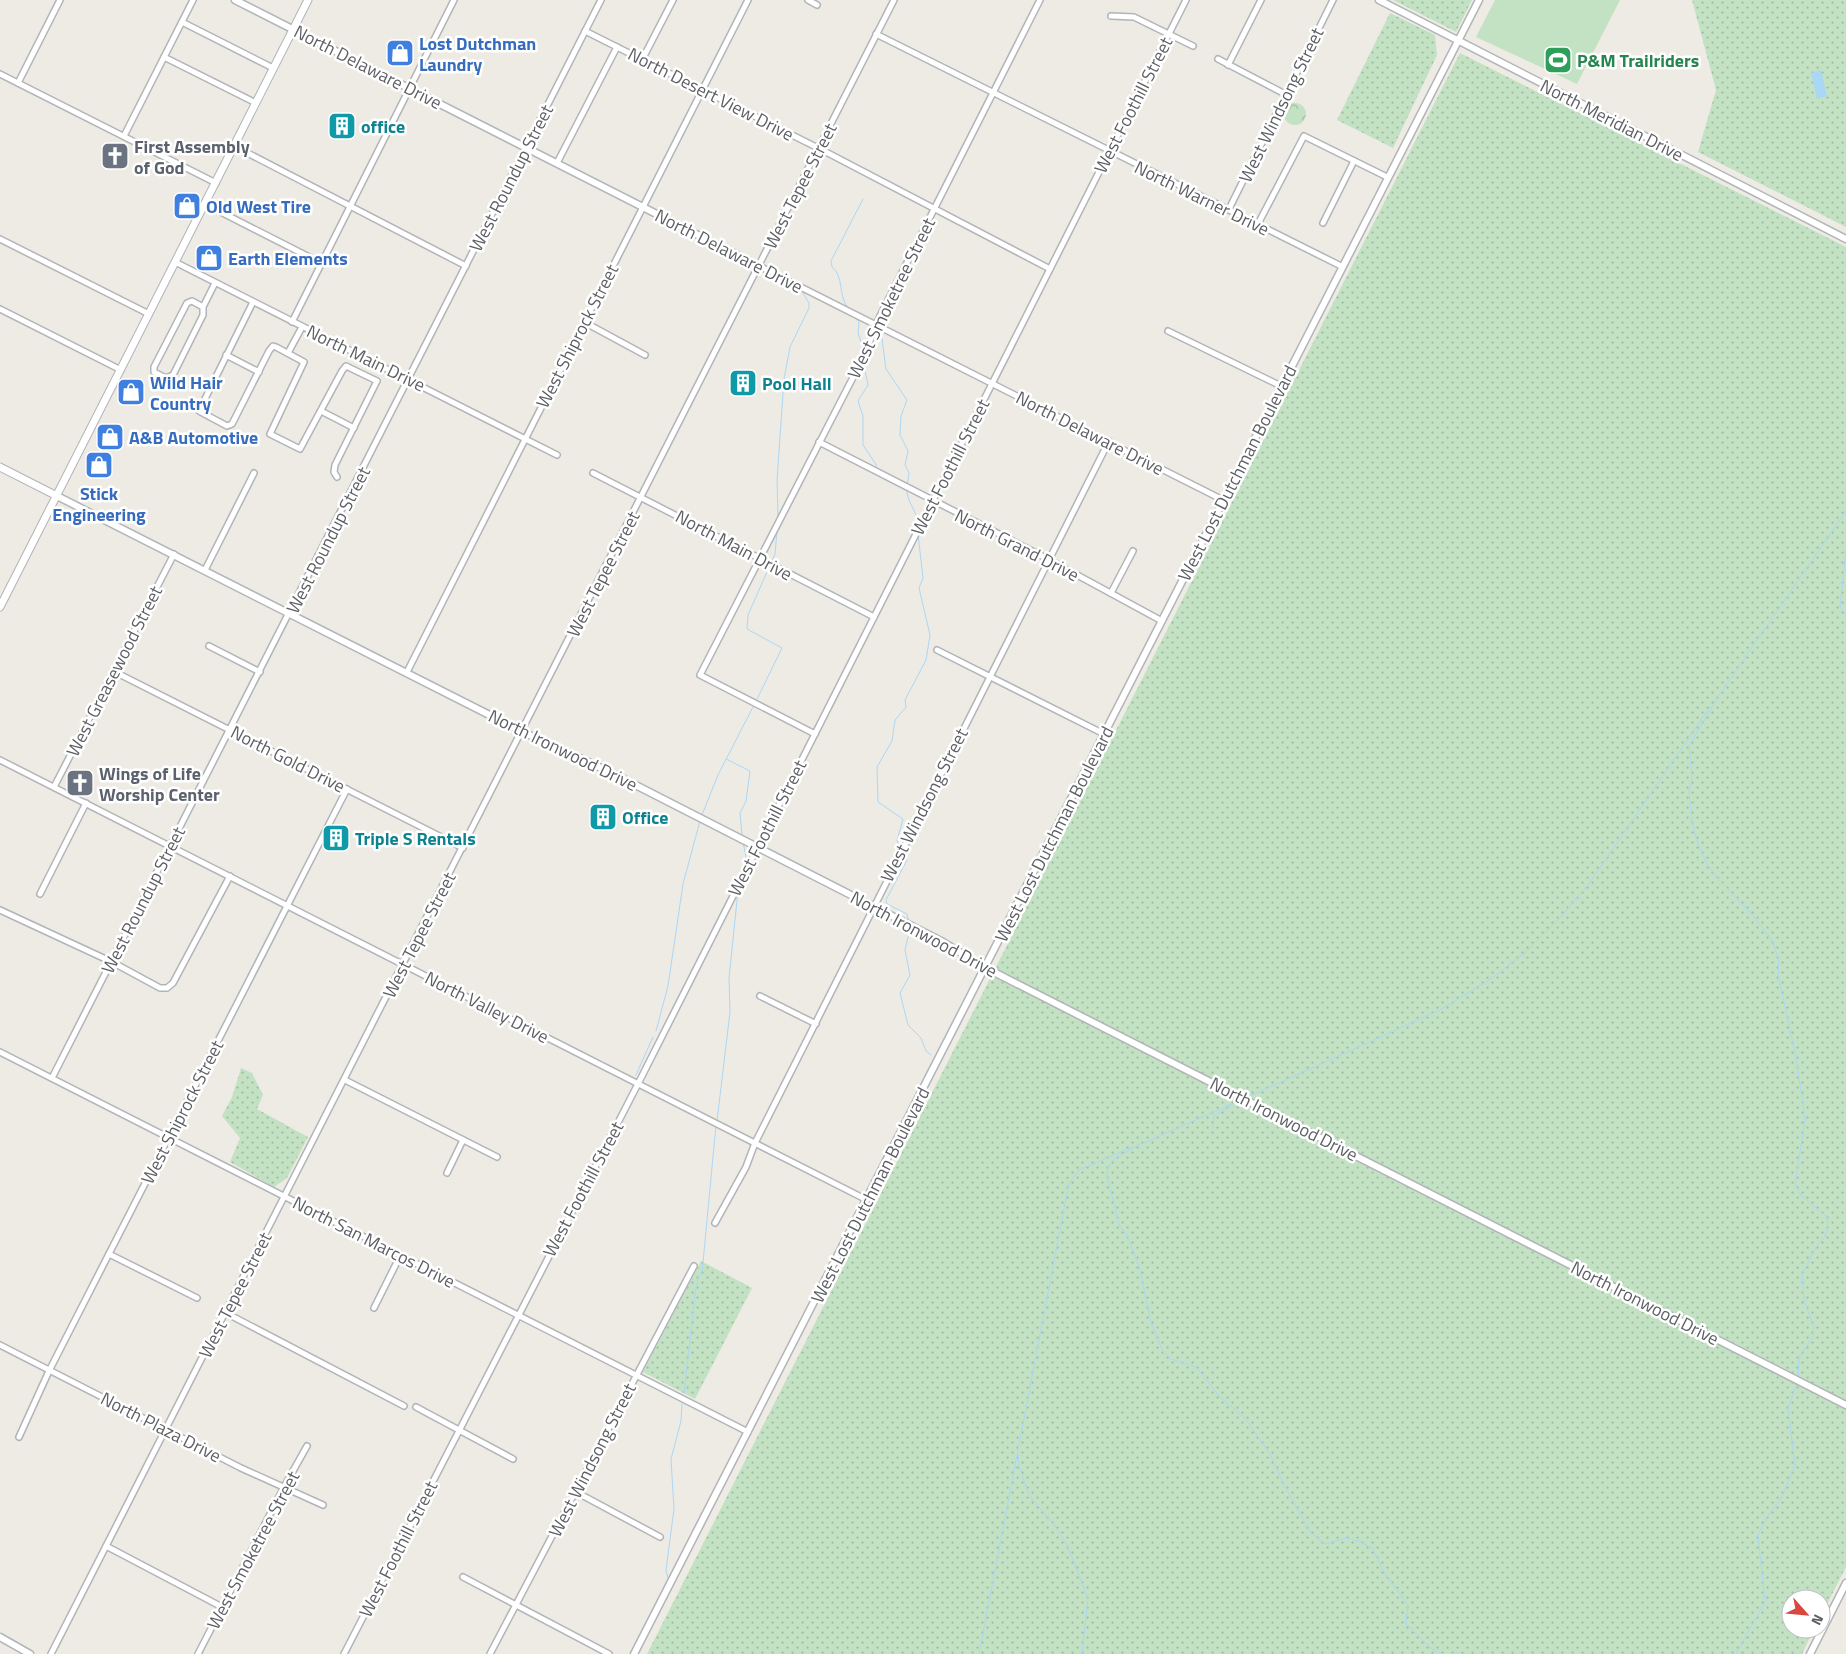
<svg xmlns="http://www.w3.org/2000/svg" width="1846" height="1654" font-family="'Titillium Web',sans-serif">
  <defs>
    <pattern id="grass-dots" width="8" height="8" patternUnits="userSpaceOnUse" patternTransform="scale(1.25)"><rect width="8" height="8" fill="#c3e2c3"/><path d="M2 2h.1M6 6h.1" fill="none" stroke="#a2baa2" stroke-width="1.8" stroke-linecap="round"/></pattern>
    <pattern id="park-crowns" width="20" height="18" patternUnits="userSpaceOnUse" patternTransform="scale(1.25)"><rect width="20" height="18" fill="#c3e2c3"/><path d="M2 6a3 3 0 1 1 6 0M12 15a3 3 0 1 1 6 0" fill="none" stroke="#a2baa2"/></pattern>
  </defs>
  <rect width="100%" height="100%" fill="#edebe4"/>
  <g fill="url(#grass-dots)">
    <path d="M1393,0H1472L1456,32Z"/>
    <path d="M1692,0H1846V227L1698,152L1716,90Z"/>
    <path d="M1390,13L1435,35L1437,55L1393,148L1337,120Z"/>
    <path d="M1460,53L1846,247V1567L1821,1616V1599H1791V1629H1814L1802,1654H647Z"/>
    <path d="M241,1068L252,1073L263,1095L257,1109L308,1137L287,1178L274,1187L230,1162L240,1138L222,1116L232,1097Z"/>
    <path d="M701,1261L752,1288L695,1399L643,1372Z"/>
  </g>
  <circle fill="url(#park-crowns)" cx="1295" cy="114" r="11"/>
  <path fill="#c3e2c3" d="M1495,0H1620L1577,84L1476,37Z"/>
  <path fill="#abd7f6" d="M1821,70L1827,96L1817,99L1811,73Z"/>
  <g fill="none" stroke-linecap="round" stroke-linejoin="round">
    <g stroke="#abd7f6" stroke-width="1">
      <path d="M848,308C838,296 844,276 832,267L831,261L863,199"/>
      <path d="M855,317L859,322L858,333L864,350"/>
      <path d="M882,339L886,369L907,400L901,416L900,435L908,451L905,465L909,473L907,485"/>
      <path d="M863,361L868,385L858,401L863,416V445L877,466"/>
      <path d="M907,489C906,502 918,511 918,525"/>
      <path d="M778,517L777,480L784,379L790,347L809,308V303L803,293"/>
      <path d="M1846,550L1840,607L1846,614"/>
      <path d="M772,561L775,554L777,531"/>
      <path d="M1720,694L1846,511"/>
      <path d="M1719,695L1689,746L1692,778L1689,792L1692,821L1697,842L1707,864L1718,879L1750,912L1772,940L1779,960L1778,975L1796,1057L1805,1119L1795,1184L1801,1195L1827,1217L1828,1227L1825,1236L1816,1247L1802,1274L1804,1300L1814,1327L1813,1337L1799,1357L1798,1378"/>
      <path d="M757,699L782,648L747,629L748,615L770,565"/>
      <path d="M726,759L750,771L746,801L740,813L742,835"/>
      <path d="M702,815L718,775L753,707"/>
      <path d="M899,845L897,841L903,819L878,802L877,767L892,741L895,720L906,707L905,700L926,660L930,635L919,588L923,578L918,534"/>
      <path d="M905,857L907,860L886,900L887,904L907,914L908,919"/>
      <path d="M742,872L746,857L743,842"/>
      <path d="M909,933L905,950L910,975L900,993L908,1025L921,1038L926,1051L931,1055"/>
      <path d="M656,1031L668,986L683,884L700,821"/>
      <path d="M636,1075L653,1037"/>
      <path d="M1248,1097L1440,1010L1489,980L1525,953L1558,920L1588,885L1710,707"/>
      <path d="M717,1121L730,1012L729,978L738,891"/>
      <path d="M1213,1128L1214,1116L1232,1105"/>
      <path d="M1140,1144L1114,1159L1108,1167L1107,1177L1120,1227L1127,1235L1139,1266L1151,1322L1163,1352L1171,1359L1196,1367L1220,1397L1245,1418L1270,1454L1285,1487L1311,1533L1325,1544L1346,1538L1359,1541L1373,1549L1384,1572L1408,1605L1406,1624C1418,1633 1428,1651 1443,1654"/>
      <path d="M1141,1144L1239,1101"/>
      <path d="M684,1393L695,1294L698,1278L702,1273L716,1125"/>
      <path d="M1018,1455L1019,1466L1029,1495L1054,1525L1067,1545L1088,1598L1082,1654"/>
      <path d="M668,1578L666,1570L674,1509L671,1459L681,1421L682,1404"/>
      <path d="M979,1654L1069,1183L1079,1170L1132,1147"/>
      <path d="M1451,1654L1457,1652L1458,1654"/>
      <path d="M1736,1654L1765,1602L1758,1535L1767,1517L1782,1497L1795,1465L1788,1408L1797,1382"/>
    </g>
    <defs>
      <g id="minor">
        <path d="M808,0L817,5"/>
        <path d="M1111,16L1134,17L1193,46"/>
        <path d="M182,22L273,68"/>
        <path d="M585,31L824,151L1050,269"/>
        <path d="M876,34L1341,266"/>
        <path d="M164,57L256,103"/>
        <path d="M1218,59L1285,94"/>
        <path d="M642,60L673,0"/>
        <path d="M1228,65L1261,0"/>
        <path d="M0,74L216,183"/>
        <path d="M18,83L60,0"/>
        <path d="M124,136L193,0"/>
        <path d="M234,146L466,266"/>
        <path d="M557,163L617,47"/>
        <path d="M205,204L321,263"/>
        <path d="M1229,209L1333,0"/>
        <path d="M1323,223L1354,161"/>
        <path d="M1258,224L1304,136L1387,177"/>
        <path d="M0,239L149,314"/>
        <path d="M175,262L557,455"/>
        <path d="M759,266L1223,500"/>
        <path d="M253,302L199,411L227,426L232,424L269,351L273,346L276,347L304,362L270,434L300,449L342,371L346,366L377,381L335,465L334,472L337,477"/>
        <path d="M203,307V315L173,375L166,378L154,372V367L187,303L192,301L203,307L215,283"/>
        <path d="M0,309L121,370"/>
        <path d="M292,322L454,0"/>
        <path d="M584,322L645,355"/>
        <path d="M1168,331L1281,386"/>
        <path d="M288,353L302,327"/>
        <path d="M226,355L259,372"/>
        <path d="M321,411L354,428"/>
        <path d="M819,442L1044,557L1162,621"/>
        <path d="M593,473L874,617"/>
        <path d="M205,570L254,473"/>
        <path d="M1111,593L1133,551"/>
        <path d="M209,646L260,672"/>
        <path d="M937,650L1104,734"/>
        <path d="M113,671L463,848"/>
        <path d="M407,672L748,0"/>
        <path d="M815,734L700,675L864,356L879,318L1040,0"/>
        <path d="M0,760L867,1200"/>
        <path d="M54,787L174,554"/>
        <path d="M40,894L86,803"/>
        <path d="M0,910L112,962L160,988H167L173,983L230,876"/>
        <path d="M760,996L816,1024"/>
        <path d="M0,1052L748,1432"/>
        <path d="M52,1078L601,0"/>
        <path d="M345,1080L497,1157"/>
        <path d="M447,1173L463,1140"/>
        <path d="M715,1223L746,1167L755,1143L1109,441"/>
        <path d="M109,1254L197,1298"/>
        <path d="M374,1308L400,1256"/>
        <path d="M226,1313L404,1406"/>
        <path d="M0,1345L241,1468L323,1505"/>
        <path d="M416,1407L513,1459"/>
        <path d="M19,1437L49,1371L347,789"/>
        <path d="M576,1492L660,1537"/>
        <path d="M106,1546L222,1607"/>
        <path d="M463,1577L609,1654"/>
        <path d="M51,1654L894,0"/>
        <path d="M198,1654L284,1487L307,1446"/>
        <path d="M344,1654L641,1078L1186,0"/>
        <path d="M490,1654L694,1266"/>
      </g>
      <g id="tertiary">
        <path d="M235,0L759,266"/>
        <path d="M1379,0L1846,239"/>
        <path d="M57,496L523,732L610,772L757,847L943,942L986,968L1846,1405"/>
        <path d="M0,1637L30,1654"/>
        <path d="M634,1654L1479,0"/>
        <path d="M1810,1654L1846,1583"/>
      </g>
      <g id="secondary">
        <path d="M0,467L57,496"/>
        <path d="M0,607L308,0"/>
      </g>
    </defs>
    <use href="#minor" stroke="#b1b4b8" stroke-width="8"/>
    <use href="#tertiary" stroke="#b1b4b8" stroke-width="9"/>
    <use href="#secondary" stroke="#b0b3b8" stroke-width="9"/>
    <use href="#minor" stroke="#fff" stroke-width="5"/>
    <use href="#tertiary" stroke="#fff" stroke-width="6"/>
    <use href="#secondary" stroke="#fff" stroke-width="7"/>
  </g>
  <defs>
    <symbol id="shop-square" viewBox="-11 -11 22 22"><rect x="-9" y="-9" width="18" height="18" rx="4" fill="#3f7fe0" stroke="#fff"/><path d="M-5-2.5h2.3a2.7 3.5 0 0 1 5.4 0H5L5.5 6h-11ZM-1.5-2.5h3a1.5 2.3 0 0 0-3 0Z" fill="#fff"/></symbol>
    <symbol id="stadium-square" viewBox="-11 -11 22 22"><rect x="-9" y="-9" width="18" height="18" rx="4" fill="#2e9e5b" stroke="#fff"/><path d="M0-5a6.5 5 0 1 0 0 10a6.5 5 0 1 0 0-10ZM-3.5-1.8h7v3.6h-7Z" fill="#fff"/></symbol>
    <symbol id="building-square" viewBox="-11 -11 22 22"><rect x="-9" y="-9" width="18" height="18" rx="4" fill="#0f9aa8" stroke="#fff"/><path d="M-4-6H4V6H1V3H-1V6H-4ZM-2.5-4.3h1.7v1.8h-1.7ZM.8-4.3h1.7v1.8H.8ZM-2.5-1h1.7V.8h-1.7ZM.8-1h1.7V.8H.8Z" fill="#fff"/></symbol>
    <symbol id="church-square" viewBox="-11 -11 22 22"><rect x="-9" y="-9" width="18" height="18" rx="4" fill="#6b7280" stroke="#fff"/><path d="M-1.2-6h2.4v3.5h3.3v2.4h-3.3V6h-2.4V-.1h-3.3v-2.4h3.3Z" fill="#fff"/></symbol>
  </defs>
  <g fill-rule="evenodd">
    <use href="#shop-square" x="384" y="37" width="32" height="32"/>
    <use href="#stadium-square" x="1542" y="44" width="32" height="32"/>
    <use href="#building-square" x="326" y="110" width="32" height="32"/>
    <use href="#church-square" x="99" y="140" width="32" height="32"/>
    <use href="#shop-square" x="171" y="190" width="32" height="32"/>
    <use href="#shop-square" x="193" y="242" width="32" height="32"/>
    <use href="#building-square" x="727" y="367" width="32" height="32"/>
    <use href="#shop-square" x="115" y="376" width="32" height="32"/>
    <use href="#shop-square" x="94" y="421" width="32" height="32"/>
    <use href="#shop-square" x="83" y="449" width="32" height="32"/>
    <use href="#church-square" x="64" y="767" width="32" height="32"/>
    <use href="#building-square" x="587" y="801" width="32" height="32"/>
    <use href="#building-square" x="320" y="822" width="32" height="32"/>
  </g>
  <g text-anchor="middle" dominant-baseline="central" stroke-width="5" stroke-linejoin="round" paint-order="stroke">
    <g font-size="18" font-weight="bold" fill="#366cbe" stroke="#fff" text-anchor="start">
      <text x="419" y="43">Lost Dutchman<tspan x="419" dy="21">Laundry</tspan></text>
      <text x="206" y="206">Old West Tire</text>
      <text x="228" y="258">Earth Elements</text>
      <text x="150" y="382">Wild Hair<tspan x="150" dy="21">Country</tspan></text>
      <text x="129" y="437">A&amp;B Automotive</text>
      <text x="99" y="493" text-anchor="middle">Stick<tspan x="99" dy="21">Engineering</tspan></text>
    </g>
    <g font-size="18" font-weight="bold" fill="#27864d" stroke="#fff" text-anchor="start">
      <text x="1577" y="60">P&amp;M Trailriders</text>
    </g>
    <g font-size="18" fill="#5c5f63" stroke="#fff">
      <text transform="translate(368 67) rotate(27)">North Delaware Drive</text>
      <text transform="translate(711 94) rotate(27)">North Desert View Drive</text>
      <text transform="translate(1133 105) rotate(-63)">West Foothill Street</text>
      <text transform="translate(1281 105) rotate(-64)">West Windsong Street</text>
      <text transform="translate(1612 120) rotate(27)">North Meridian Drive</text>
      <text transform="translate(511 178) rotate(-63)">West Roundup Street</text>
      <text transform="translate(800 186) rotate(-63)">West Tepee Street</text>
      <text transform="translate(1202 198) rotate(26)">North Warner Drive</text>
      <text transform="translate(729 251) rotate(27)">North Delaware Drive</text>
      <text transform="translate(891 298) rotate(-64)">West Smoketree Street</text>
      <text transform="translate(577 336) rotate(-63)">West Shiprock Street</text>
      <text transform="translate(366 358) rotate(26)">North Main Drive</text>
      <text transform="translate(1090 433) rotate(27)">North Delaware Drive</text>
      <text transform="translate(950 467) rotate(-63)">West Foothill Street</text>
      <text transform="translate(1237 473) rotate(-63)">West Lost Dutchman Boulevard</text>
      <text transform="translate(328 540) rotate(-63)">West Roundup Street</text>
      <text transform="translate(734 545) rotate(28)">North Main Drive</text>
      <text transform="translate(1017 545) rotate(27)">North Grand Drive</text>
      <text transform="translate(603 574) rotate(-63)">West Tepee Street</text>
      <text transform="translate(114 671) rotate(-63)">West Greasewood Street</text>
      <text transform="translate(563 750) rotate(26)">North Ironwood Drive</text>
      <text transform="translate(288 759) rotate(27)">North Gold Drive</text>
      <text transform="translate(924 805) rotate(-63)">West Windsong Street</text>
      <text transform="translate(767 828) rotate(-63)">West Foothill Street</text>
      <text transform="translate(1054 834) rotate(-63)">West Lost Dutchman Boulevard</text>
      <text transform="translate(143 900) rotate(-63)">West Roundup Street</text>
      <text transform="translate(924 934) rotate(28)">North Ironwood Drive</text>
      <text transform="translate(419 935) rotate(-63)">West Tepee Street</text>
      <text transform="translate(487 1007) rotate(27)">North Valley Drive</text>
      <text transform="translate(182 1112) rotate(-63)">West Shiprock Street</text>
      <text transform="translate(1284 1119) rotate(27)">North Ironwood Drive</text>
      <text transform="translate(583 1189) rotate(-62)">West Foothill Street</text>
      <text transform="translate(870 1195) rotate(-63)">West Lost Dutchman Boulevard</text>
      <text transform="translate(374 1242) rotate(27)">North San Marcos Drive</text>
      <text transform="translate(235 1295) rotate(-63)">West Tepee Street</text>
      <text transform="translate(1645 1303) rotate(27)">North Ironwood Drive</text>
      <text transform="translate(161 1427) rotate(27)">North Plaza Drive</text>
      <text transform="translate(592 1460) rotate(-63)">West Windsong Street</text>
      <text transform="translate(398 1549) rotate(-63)">West Foothill Street</text>
      <text transform="translate(253 1550) rotate(-62)">West Smoketree Street</text>
    </g>
    <g font-size="18" font-weight="bold" fill="#0d838f" stroke="#fff" text-anchor="start">
      <text x="361" y="126">office</text>
      <text x="762" y="383">Pool Hall</text>
      <text x="622" y="817">Office</text>
      <text x="355" y="838">Triple S Rentals</text>
    </g>
    <g font-size="18" font-weight="bold" fill="#5b616d" stroke="#fff" text-anchor="start">
      <text x="134" y="146">First Assembly<tspan x="134" dy="21">of God</tspan></text>
      <text x="99" y="773">Wings of Life<tspan x="99" dy="21">Worship Center</tspan></text>
    </g>
  </g>
  <g transform="translate(1806 1614) rotate(117)"><circle r="24" fill="#ffffff" stroke="#bebfc1"/>
  <path d="M0-4L9 19L0 12L-9 19Z" fill="#d8483f"/>
  <text y="-8" font-size="14" font-weight="bold" text-anchor="middle" fill="#5c5f63">N</text>
  </g>
</svg>
